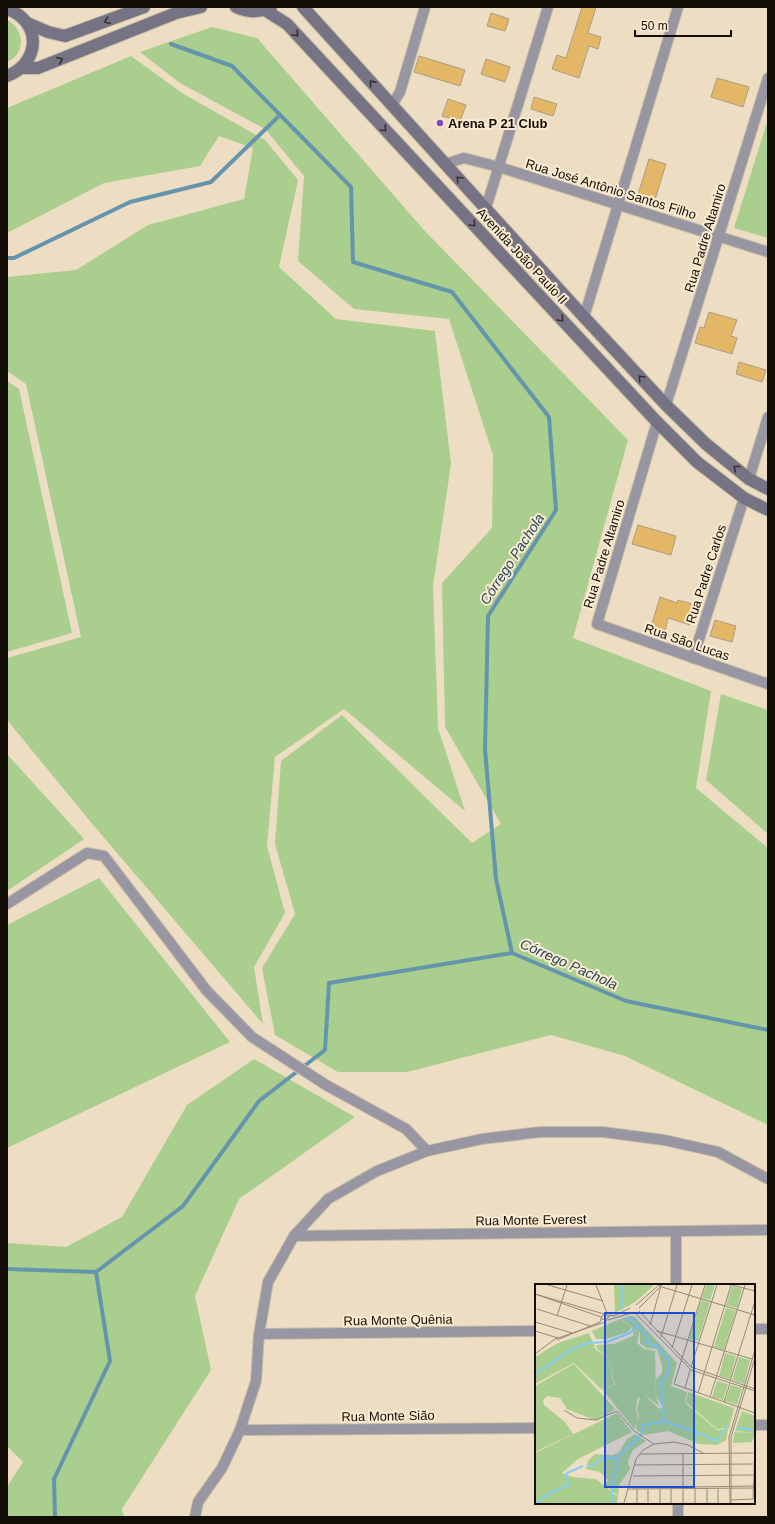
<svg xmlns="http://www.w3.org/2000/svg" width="775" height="1524" font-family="Arial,sans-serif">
  <rect width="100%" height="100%" fill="#eddec3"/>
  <g fill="#aace8d">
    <path d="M7,20C25,29 26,54 7,62Z"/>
    <path d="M212,27L257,38L423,229L628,440L573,638L711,691L696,788L768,848V1125L625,1056L551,1035L407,1072H338L275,1035L262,968L295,914L275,844L281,761L342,715L472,843L501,824L445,727L442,583L492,528L493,455L449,319L354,309L298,261L304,176L265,129L180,83L140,52Z"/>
    <path d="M131,56L182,93L265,140L298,180L279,267L336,319L435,331L451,464L433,586L438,728L465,811L344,709L275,757L267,846L285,913L254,967L263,1024L94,826L7,720V658L81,637L26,384L7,371V277L76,270L148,225L244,199L253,148L219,136L200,166L104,183L7,233V108Z"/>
    <path d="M768,119V238L734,228Z"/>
    <path d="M7,381L19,389L72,633L7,652Z"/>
    <path d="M721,694L768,710V834L706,780Z"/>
    <path d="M7,754L84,839L7,891Z"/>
    <path d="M99,878L230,1042L7,1148V925Z"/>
    <path d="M254,1059L355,1117L239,1199L195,1296L211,1370L122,1509L124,1517H7V1487L23,1462L7,1446V1243L66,1247L122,1217L187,1105Z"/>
  </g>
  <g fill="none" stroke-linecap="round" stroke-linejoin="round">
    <g stroke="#6495ad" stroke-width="4">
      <path d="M171,44L232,66L351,187L353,262L452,292L549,417L556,510L488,616L485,749L496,879L512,953"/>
      <path d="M7,258H14L130,202L211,182L280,115"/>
      <path d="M512,953L626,1001L768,1030"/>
      <path d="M7,1269L96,1272L183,1206L259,1101L325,1050L329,983L512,953"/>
      <path d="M55,1517L54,1479L110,1361L96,1272"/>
    </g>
  </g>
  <g fill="#e4b766" stroke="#ab9c83">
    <path d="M582,7H596L588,33L601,37L598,49L589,46L579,78L552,69L557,55L566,58Z"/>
    <path d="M491,13L509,19L505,31L487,26Z"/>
    <path d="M419,56L465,70L460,86L414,72Z"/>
    <path d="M486,59L510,67L505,82L481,74Z"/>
    <path d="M717,78L749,87L743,107L711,97Z"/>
    <path d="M534,97L557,104L553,116L531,109Z"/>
    <path d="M448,99L466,105L460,121L442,116Z"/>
    <path d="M649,159L666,164L653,206L636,201Z"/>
    <path d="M709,312L737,320L731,336L737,338L732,354L695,343L700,327L704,328Z"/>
    <path d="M739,362L766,370L762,382L736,374Z"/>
    <path d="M638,525L676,536L671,555L632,544Z"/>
    <path d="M660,597L677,603L678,600L696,605L690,625L668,618L665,631L651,627Z"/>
    <path d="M715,620L736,626L732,642L710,636Z"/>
  </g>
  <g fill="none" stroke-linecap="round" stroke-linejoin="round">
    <defs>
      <g id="street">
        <path d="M392,105L400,92L425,7"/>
        <path d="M445,164L464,158L499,167L768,252"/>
        <path d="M486,208L548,7"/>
        <path d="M584,317L678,7"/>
        <path d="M666,405L768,78"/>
        <path d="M657,422L597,624L768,684"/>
        <path d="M749,479L768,417"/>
        <path d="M693,658L744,498"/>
        <path d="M7,904L87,853L104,856L207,991L252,1037L326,1085L406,1129L427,1151"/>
        <path d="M676,1232V1285"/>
        <path d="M294,1236L768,1230"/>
        <path d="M754,1329H768"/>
        <path d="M259,1334L536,1331"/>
        <path d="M754,1425H768"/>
        <path d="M240,1430L536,1428"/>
        <path d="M678,1503V1517"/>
        <path d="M195,1517L198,1502L222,1468L240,1430L256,1381L259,1334L268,1282L294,1236L328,1199L377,1171L427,1151L482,1139L540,1132H603L664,1140L718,1152L768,1179"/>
      </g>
      <g id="secondary">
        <path d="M236,7C248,13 260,12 271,7"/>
        <path d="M303,7L584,317L666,405L706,444L749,479L768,489"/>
        <path d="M7,9C42,21 41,63 7,76"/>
        <path d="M265,10L287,24L657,422L697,462L744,498L768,510"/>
        <path d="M27,23L48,32L65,36L144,7"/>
        <path d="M22,68H38L176,13L201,7"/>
      </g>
    </defs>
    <use href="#street" stroke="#cabda5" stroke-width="12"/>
    <use href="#secondary" stroke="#cabda5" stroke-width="14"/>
    <use href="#street" stroke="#9796a2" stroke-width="10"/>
    <use href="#secondary" stroke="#757384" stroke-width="12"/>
  </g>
  <defs><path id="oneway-chevron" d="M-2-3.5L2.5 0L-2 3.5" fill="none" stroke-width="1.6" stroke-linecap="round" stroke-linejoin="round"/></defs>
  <g stroke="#353131">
    <use href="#oneway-chevron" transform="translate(107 21) rotate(159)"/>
    <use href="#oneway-chevron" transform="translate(296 34) rotate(47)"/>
    <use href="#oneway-chevron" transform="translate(60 60) rotate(-22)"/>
    <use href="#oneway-chevron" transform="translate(372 83) rotate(-132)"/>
    <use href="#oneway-chevron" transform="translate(384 129) rotate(47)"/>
    <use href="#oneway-chevron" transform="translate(459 179) rotate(-133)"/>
    <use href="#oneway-chevron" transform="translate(473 224) rotate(47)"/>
    <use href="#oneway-chevron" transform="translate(561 319) rotate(47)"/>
    <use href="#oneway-chevron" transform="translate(641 378) rotate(-133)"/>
    <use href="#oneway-chevron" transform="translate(736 468) rotate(-141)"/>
  </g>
  <circle fill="#7c49c1" stroke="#fbebd0" stroke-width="1.5" cx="440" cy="123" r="4"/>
  <g text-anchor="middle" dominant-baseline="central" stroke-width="4" stroke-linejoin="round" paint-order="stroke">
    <g font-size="13" font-weight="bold" fill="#120d05" stroke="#fbebd0" text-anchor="start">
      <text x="448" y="123">Arena P 21 Club</text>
    </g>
    <g font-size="13" fill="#120d05" stroke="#fbebd0">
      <text transform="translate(611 189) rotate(17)">Rua José Antônio Santos Filho</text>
      <text transform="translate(705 238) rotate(-73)">Rua Padre Altamiro</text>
      <text transform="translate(522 256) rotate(47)">Avenida João Paulo II</text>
      <text transform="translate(604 554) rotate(-73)">Rua Padre Altamiro</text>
      <text transform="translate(706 574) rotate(-72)">Rua Padre Carlos</text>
      <text transform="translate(687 642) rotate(19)">Rua São Lucas</text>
      <text transform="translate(531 1220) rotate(-1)">Rua Monte Everest</text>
      <text transform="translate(398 1320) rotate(-1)">Rua Monte Quênia</text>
      <text transform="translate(388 1416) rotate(-1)">Rua Monte Sião</text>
    </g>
    <g font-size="14" font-style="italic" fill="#20495d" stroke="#fbebd0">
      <text transform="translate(512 559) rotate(-57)">Córrego Pachola</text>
      <text transform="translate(569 964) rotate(24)">Córrego Pachola</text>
    </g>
  </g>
  <g transform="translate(535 1284)">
    <rect width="220" height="220" fill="#eddec3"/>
    <path d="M79,1H119L100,18L80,29ZM171,1H180L175,16L167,14ZM197,2L207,5L202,24L191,21ZM166,16L175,19L163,57L154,55ZM191,24L201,27L189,66L179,63ZM95,32L100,33L142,79L136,102L152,108L150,119L182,146L193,145L191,156L182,161L164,160L133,147L109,151L102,147L100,139L104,133L102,125L105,113L102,115L101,125L103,133L100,139V146L67,105L80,101L73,73L62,65L61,61L79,60L98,52L99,46L96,44L93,48L71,55H61L57,47L85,35L104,49L102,59L109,65L120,67L121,112L124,122L109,110L124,125L128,123L121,112V95L127,89V81L122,65L111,64L105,59V49L86,35ZM54,49L61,66L73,73L79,101L66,105L39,79L0,100V73L23,59ZM190,69L201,72L195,95L184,92ZM204,73L215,76L209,100L197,96ZM39,80L80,125L62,137L32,125L25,114L12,112L8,116L9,121L30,138L38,150L0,168V102ZM182,97L193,100L188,116L177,113ZM196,101L207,104L202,121L190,117ZM153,108L199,124L194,144L182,145L151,118ZM207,127L220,132V149L200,147ZM82,129L97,148L43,175L27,189L37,193L61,195L83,213L82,219H0V169ZM199,148L220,149V151L217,158L198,159ZM100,150L111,157L98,166L93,177L95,185L84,201L83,212L70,201L73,196L65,188L51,185L53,177L60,170L78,171L84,168L92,155Z" fill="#aace8d"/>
    <path fill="none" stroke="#87cff5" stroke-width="2" d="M85,1L88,6L87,26M90,34L97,36L111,50V59L122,62L133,76L134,87L126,99L129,138M0,90L38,65L53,59L72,58L95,49L102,42M130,138L159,147L181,157L193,142M203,144L220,146M52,182H58L67,174H81L108,149V141L128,138M0,219L17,208L34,201L31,192L32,189L48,182M77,219V198L83,184L81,174"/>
    <path fill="none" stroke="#958a77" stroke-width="1" d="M13,1L68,17M61,1L72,29M170,1L139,100L220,129M197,1L220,7M127,3L220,31M101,21L124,1L126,2L115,41M104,24L127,1M2,25L55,42M104,27L156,83L220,105M101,30L156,86L220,107M74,31L79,32L95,24M22,32L32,1M66,33L0,10L69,30M73,36L96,29M0,38L37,49M0,47L23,54M122,47L217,75M126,53L142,1M22,56L65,38L67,32L69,30L74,32L71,37L66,34M137,64L157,1M0,70L20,55L70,38M156,83L182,1M195,97L220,17M150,104L155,86M163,109L196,1M175,113L210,1M189,118L195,99M29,126L42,134L61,136L82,127L99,147L119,160M105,170L218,169M148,170V219M100,181L218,180M98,192L218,191M97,204L218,202M172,204V219M92,205L218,204M102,205V219M113,205V219M125,205V219M136,205V219M160,205V219M183,205V219M196,216L218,215L220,161M89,219L101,175L108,166L119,160L139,158L153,161L168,169M195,219L194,153L220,66M196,219V153L220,74"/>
    <path fill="#1d4ed8" fill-opacity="0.15" stroke="#1d4ed8" stroke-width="2" d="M70,29H159V203H70Z"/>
    <rect width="220" height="220" fill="none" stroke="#120d05" stroke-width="2"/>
  </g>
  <rect width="775" height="1524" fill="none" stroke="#120d05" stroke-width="16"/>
  <path d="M635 30v6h96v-6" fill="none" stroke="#120d05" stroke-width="2"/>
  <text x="641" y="30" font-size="12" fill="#120d05" stroke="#fbebd0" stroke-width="3" paint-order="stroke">50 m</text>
</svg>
